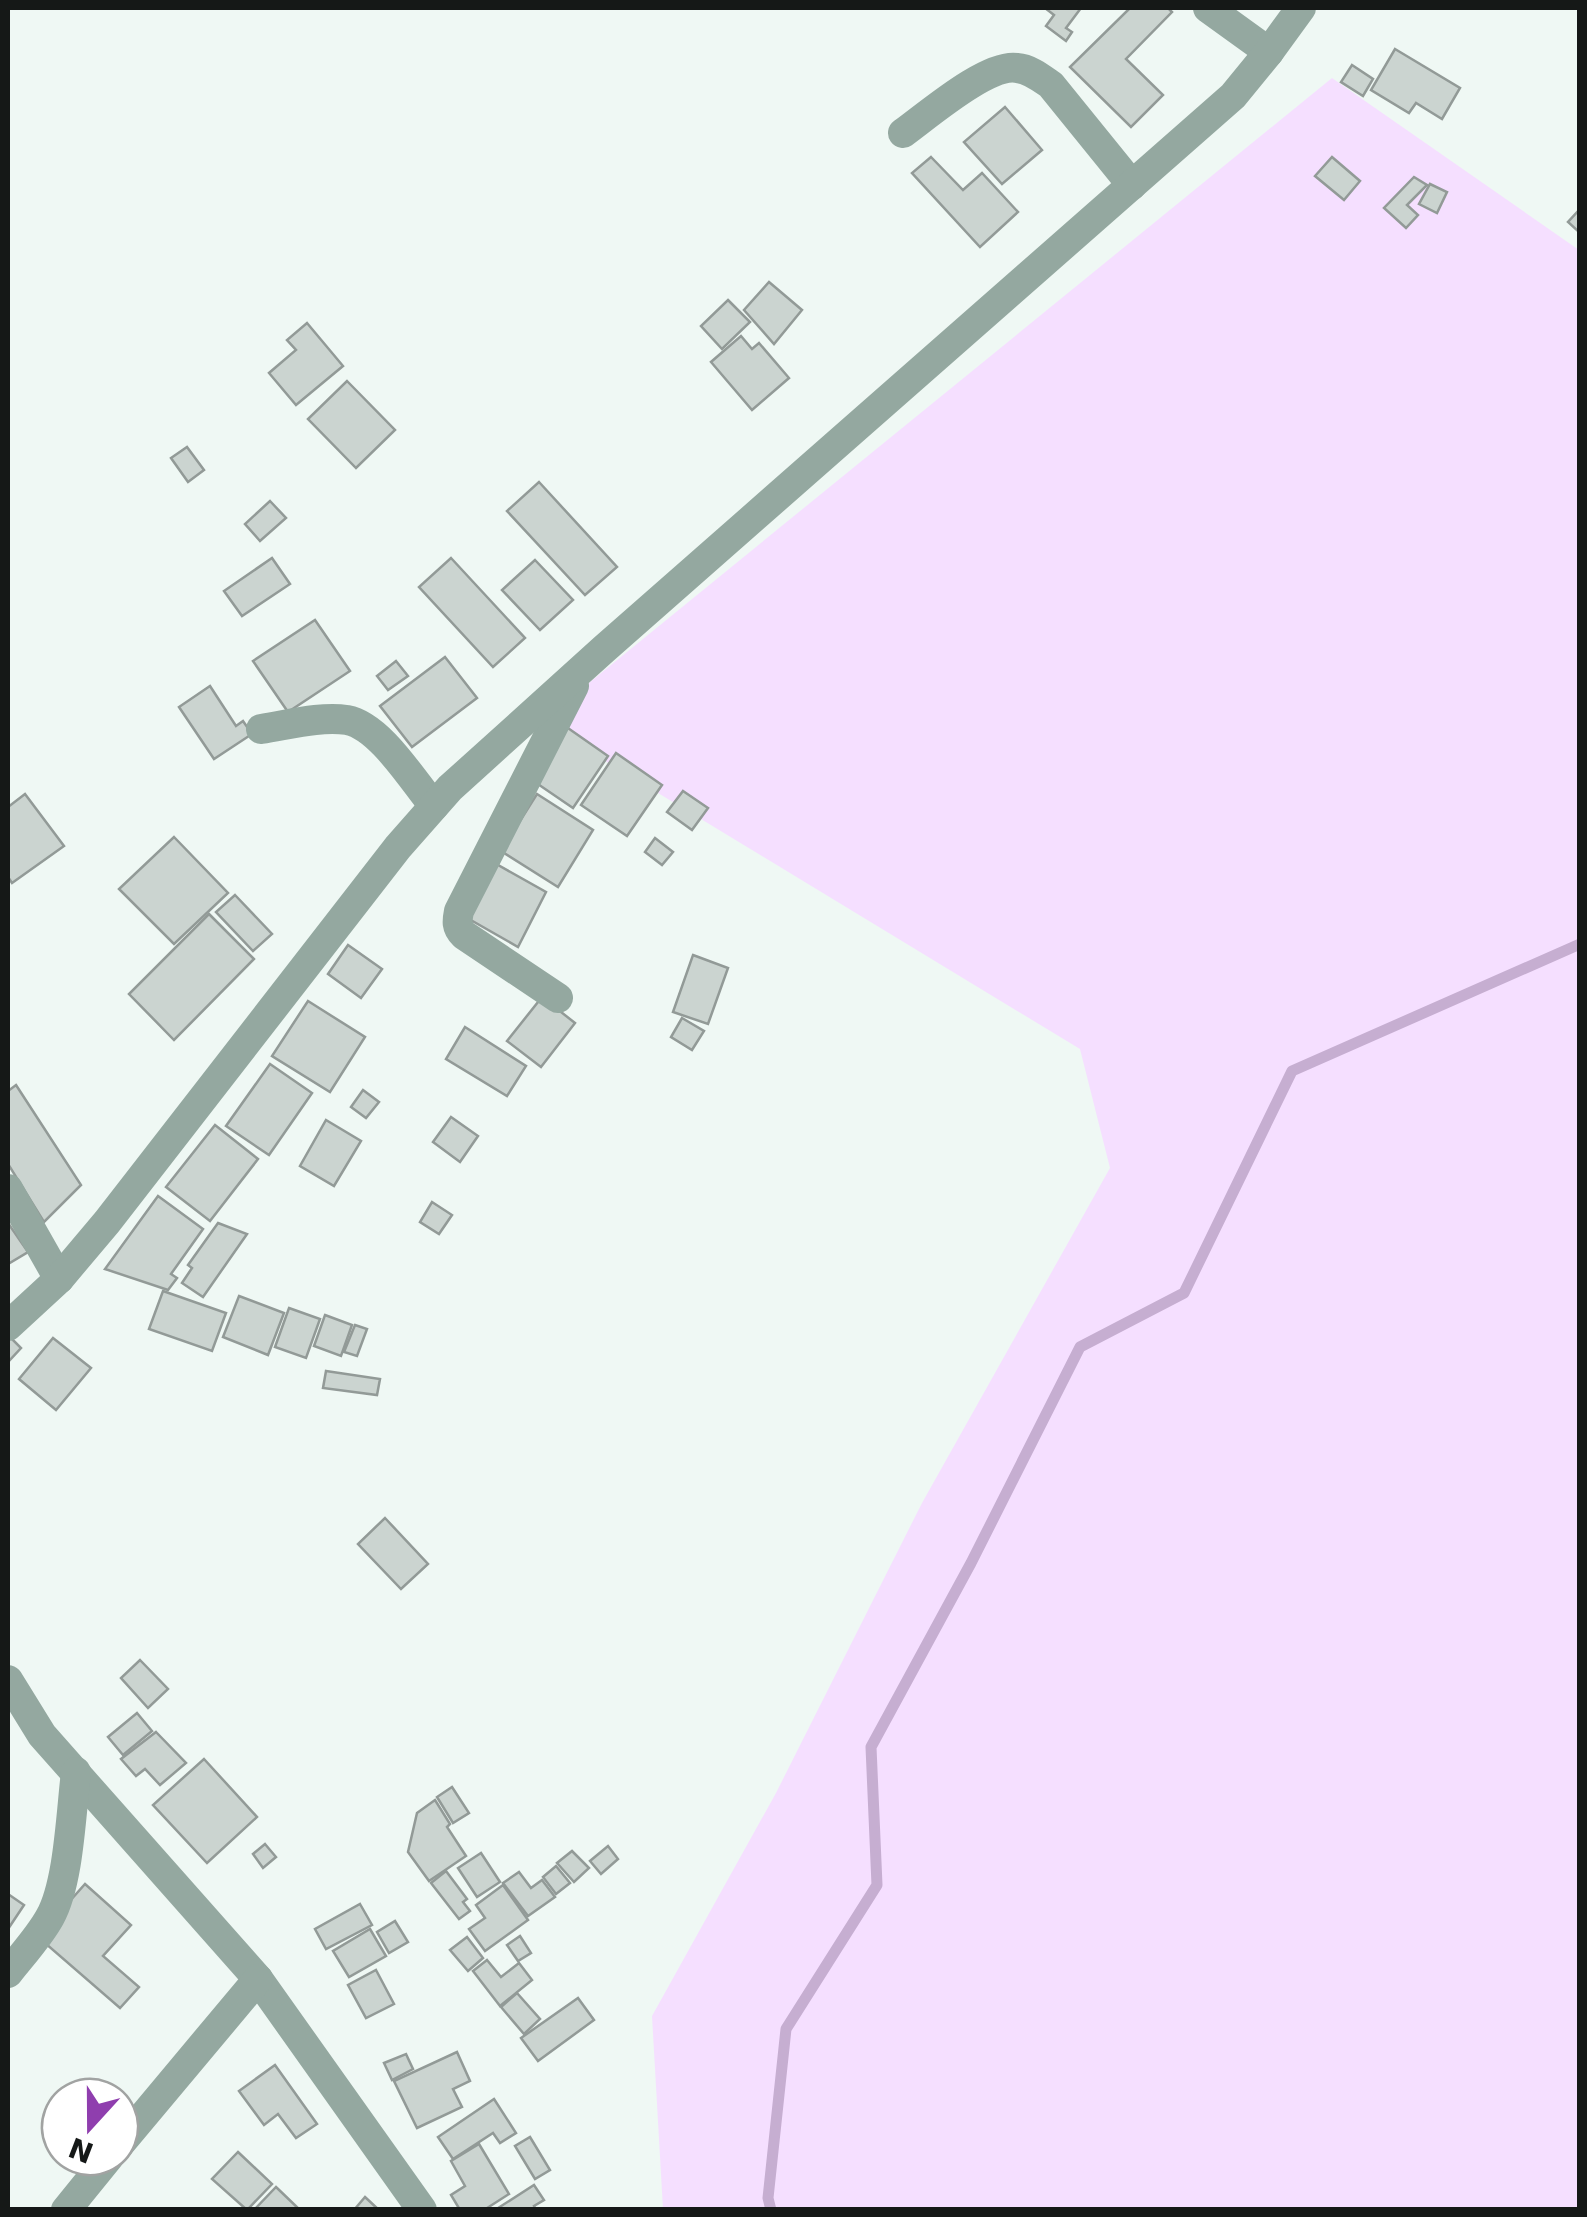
<svg xmlns="http://www.w3.org/2000/svg" width="1587" height="2217" font-family="'DejaVu Sans',sans-serif">
  <rect width="100%" height="100%" fill="#eff8f4"/>
  <path fill="#f5dfff" d="M1332,78L1579,250V2209H663L652,2016L776,1793L922,1503L1110,1168L1080,1049L541,722Z"/>
  <g fill="none" stroke-linecap="round" stroke-linejoin="round">
    <path stroke="#c6aed1" stroke-width="11" d="M771,2210L768,2198L786,2029L877,1885L871,1747L971,1563L1080,1347L1184,1293L1292,1071L1580,944"/>
  </g>
  <g fill="#cbd4d0" stroke="#929a97" stroke-width="2.5">
    <path d="M1045,8H1081L1066,28L1072,32L1066,41L1046,26L1054,15Z"/>
    <path d="M1130,8H1168L1172,12L1126,59L1163,95L1131,127L1070,67Z"/>
    <path d="M1395,49L1460,88L1442,119L1416,103L1409,113L1371,90Z"/>
    <path d="M1352,65L1373,79L1363,96L1341,82Z"/>
    <path d="M1005,107L1042,150L1002,184L964,142Z"/>
    <path d="M931,157L963,190L982,173L1018,212L980,247L912,173Z"/>
    <path d="M1332,157L1360,181L1344,200L1315,176Z"/>
    <path d="M1414,177L1427,185L1407,205L1418,215L1406,228L1384,208Z"/>
    <path d="M1430,184L1447,192L1437,213L1419,204Z"/>
    <path d="M1580,209V233L1568,222Z"/>
    <path d="M769,282L802,310L774,344L744,310Z"/>
    <path d="M728,300L750,322L722,349L701,326Z"/>
    <path d="M307,323L343,366L296,405L269,373L296,350L287,340Z"/>
    <path d="M741,336L752,349L759,343L789,378L752,410L711,362Z"/>
    <path d="M347,381L395,430L356,468L308,419Z"/>
    <path d="M187,447L204,470L188,482L171,458Z"/>
    <path d="M539,482L617,567L585,595L507,511Z"/>
    <path d="M270,501L286,518L260,541L245,524Z"/>
    <path d="M272,558L290,584L242,616L224,591Z"/>
    <path d="M451,558L525,638L493,667L419,587Z"/>
    <path d="M535,560L573,600L540,630L502,590Z"/>
    <path d="M315,620L350,671L288,712L253,661Z"/>
    <path d="M445,657L477,698L412,747L380,706Z"/>
    <path d="M396,661L408,676L388,690L377,676Z"/>
    <path d="M210,686L236,726L243,721L252,734L214,759L179,707Z"/>
    <path d="M565,726L608,756L573,808L529,778Z"/>
    <path d="M616,753L662,785L627,836L581,805Z"/>
    <path d="M683,791L708,808L692,830L667,812Z"/>
    <path d="M25,794L64,846L12,883L8,877V807Z"/>
    <path d="M537,794L593,830L558,887L501,851Z"/>
    <path d="M174,837L228,893L174,944L119,889Z"/>
    <path d="M655,838L673,852L662,865L645,852Z"/>
    <path d="M491,861L546,892L518,947L462,915Z"/>
    <path d="M235,895L272,934L253,951L216,912Z"/>
    <path d="M209,914L254,959L174,1040L129,994Z"/>
    <path d="M348,945L382,969L361,998L328,974Z"/>
    <path d="M693,955L728,968L708,1024L673,1012Z"/>
    <path d="M542,997L575,1023L541,1067L507,1041Z"/>
    <path d="M308,1001L365,1037L330,1092L272,1056Z"/>
    <path d="M682,1018L704,1031L692,1050L671,1037Z"/>
    <path d="M465,1027L526,1066L507,1096L446,1059Z"/>
    <path d="M270,1064L312,1093L269,1155L226,1126Z"/>
    <path d="M16,1085L81,1185L44,1222L8,1164V1091Z"/>
    <path d="M363,1090L379,1102L366,1118L351,1107Z"/>
    <path d="M451,1117L478,1136L460,1162L433,1142Z"/>
    <path d="M326,1120L361,1141L334,1186L300,1166Z"/>
    <path d="M215,1125L258,1159L210,1221L166,1187Z"/>
    <path d="M158,1196L203,1229L171,1274L177,1278L168,1290L105,1269Z"/>
    <path d="M432,1202L452,1215L439,1234L420,1222Z"/>
    <path d="M8,1223L28,1252L8,1264Z"/>
    <path d="M218,1223L247,1234L203,1297L182,1283L192,1268L188,1265Z"/>
    <path d="M163,1291L226,1313L212,1351L149,1329Z"/>
    <path d="M239,1296L284,1313L268,1355L223,1337Z"/>
    <path d="M289,1308L320,1319L306,1358L275,1347Z"/>
    <path d="M325,1315L352,1325L341,1356L314,1346Z"/>
    <path d="M355,1325L367,1329L357,1356L344,1352Z"/>
    <path d="M9,1336L21,1348L8,1362V1337Z"/>
    <path d="M53,1338L91,1368L56,1410L19,1379Z"/>
    <path d="M326,1371L380,1379L377,1395L323,1388Z"/>
    <path d="M385,1518L428,1564L401,1589L358,1544Z"/>
    <path d="M140,1660L168,1689L148,1708L121,1678Z"/>
    <path d="M137,1713L152,1731L123,1755L108,1737Z"/>
    <path d="M156,1732L186,1763L160,1785L145,1769L136,1776L121,1759Z"/>
    <path d="M204,1759L257,1817L207,1863L153,1805Z"/>
    <path d="M452,1787L469,1813L453,1823L437,1797Z"/>
    <path d="M435,1800L450,1824L447,1827L466,1856L429,1881L408,1852L417,1813Z"/>
    <path d="M265,1844L276,1857L263,1868L253,1854Z"/>
    <path d="M608,1846L618,1859L601,1874L590,1861Z"/>
    <path d="M572,1851L589,1868L574,1882L557,1863Z"/>
    <path d="M481,1853L500,1882L477,1897L458,1868Z"/>
    <path d="M556,1866L570,1883L556,1894L543,1877Z"/>
    <path d="M446,1871L467,1899L463,1902L470,1911L459,1919L431,1883Z"/>
    <path d="M519,1872L531,1888L542,1880L555,1897L528,1916L503,1883Z"/>
    <path d="M85,1884L131,1925L103,1956L139,1987L120,2008L38,1937Z"/>
    <path d="M503,1885L528,1920L485,1951L469,1929L485,1918L476,1905Z"/>
    <path d="M8,1894L24,1905L8,1929Z"/>
    <path d="M360,1904L372,1925L326,1949L315,1929Z"/>
    <path d="M395,1921L408,1942L389,1953L377,1932Z"/>
    <path d="M370,1929L386,1956L349,1977L333,1951Z"/>
    <path d="M520,1936L531,1953L518,1961L507,1945Z"/>
    <path d="M467,1937L483,1958L468,1971L450,1950Z"/>
    <path d="M487,1960L501,1977L519,1963L532,1980L500,2006L473,1971Z"/>
    <path d="M376,1970L394,2004L366,2018L348,1985Z"/>
    <path d="M517,1993L540,2019L524,2034L501,2007Z"/>
    <path d="M578,1998L594,2020L538,2061L521,2038Z"/>
    <path d="M457,2052L470,2081L453,2089L462,2107L417,2128L394,2081Z"/>
    <path d="M406,2054L413,2069L392,2080L384,2063Z"/>
    <path d="M275,2065L317,2124L296,2138L278,2114L264,2125L239,2091Z"/>
    <path d="M494,2099L516,2133L500,2143L493,2133L453,2159L438,2137Z"/>
    <path d="M530,2137L550,2170L535,2179L515,2146Z"/>
    <path d="M479,2144L509,2194L484,2210H460L451,2195L465,2186L451,2161Z"/>
    <path d="M238,2152L272,2184L247,2210L212,2179Z"/>
    <path d="M534,2185L544,2200L534,2206L536,2210H495Z"/>
    <path d="M276,2187L300,2210H254Z"/>
    <path d="M365,2197L379,2210H354Z"/>
  </g>
  <g fill="none" stroke-linecap="round" stroke-linejoin="round">
    <g stroke="#94a8a0" stroke-width="30">
      <path d="M1208,8L1269,52"/>
      <path d="M903,133C928,115 988,63 1017,68C1030,69 1041,78 1051,85L1132,185"/>
      <path d="M261,729C288,725 320,716 347,720C380,726 413,781 434,806"/>
      <path d="M558,998L464,935C456,927 457,921 459,911L574,686"/>
      <path d="M8,1189L59,1279"/>
      <path d="M8,1326L59,1279L107,1222L398,847L450,788L604,649L1233,96L1269,52L1301,8"/>
      <path d="M8,1680L42,1735L258,1979L422,2210"/>
      <path d="M8,1973C22,1955 39,1937 50,1917C69,1883 71,1812 76,1772"/>
      <path d="M120,2144L258,1979"/>
      <path d="M66,2210L109,2157"/>
    </g>
  </g>
  <rect width="1587" height="2217" fill="none" stroke="#151817" stroke-width="20"/>
  <g transform="translate(90 2127) rotate(201)"><circle r="48" fill="#ffffff" stroke="#a1a3a2" stroke-width="2.5"/>
  <path d="M0-8L18 38L0 25L-18 38Z" fill="#8f3eae"/>
  <text y="-15" font-size="28" font-weight="bold" text-anchor="middle" fill="#151817">N</text>
  </g>
</svg>
